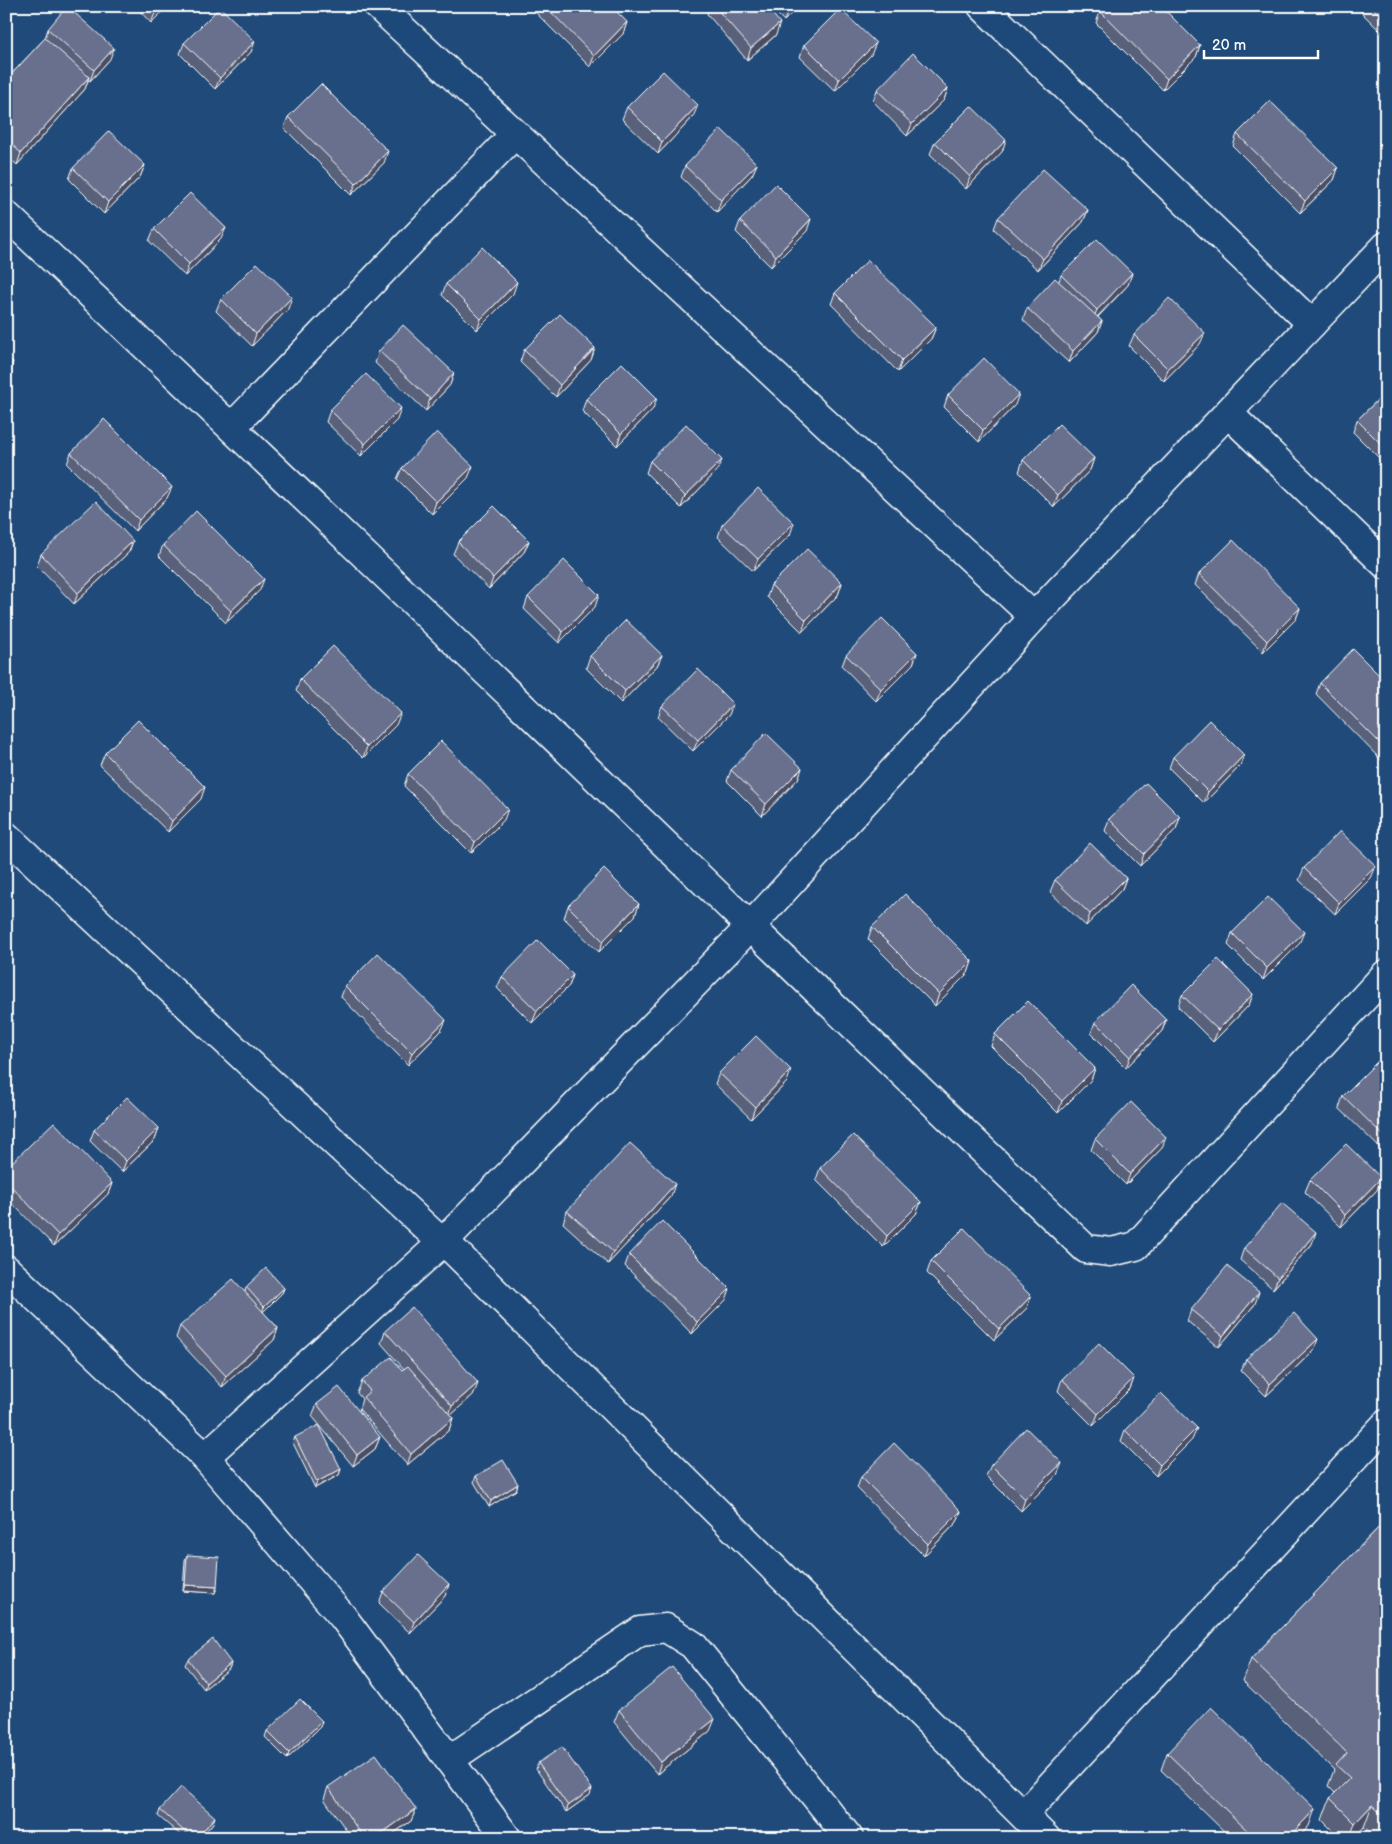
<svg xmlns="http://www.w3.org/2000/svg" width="1392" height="1844" font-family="'Balsamiq Sans',sans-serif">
  <rect width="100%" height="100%" fill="#1f4a7a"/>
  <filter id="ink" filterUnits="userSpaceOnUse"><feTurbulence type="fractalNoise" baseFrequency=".02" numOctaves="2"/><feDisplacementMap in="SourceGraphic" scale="10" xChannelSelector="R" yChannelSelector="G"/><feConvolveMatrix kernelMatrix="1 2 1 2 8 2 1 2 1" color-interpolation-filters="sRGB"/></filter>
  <g filter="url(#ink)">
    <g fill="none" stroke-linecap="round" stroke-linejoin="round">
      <defs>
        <g id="minor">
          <path d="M378,6L1034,617"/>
          <path d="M982,6L1312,324"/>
          <path d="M6,215C370,556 726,905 1086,1249L1111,1252L1136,1246L1386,974"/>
          <path d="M1229,414L1386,565"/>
          <path d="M232,427L515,134"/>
          <path d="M6,1269L205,1457L343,1617L507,1838"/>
          <path d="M205,1457L444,1241L749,928L1034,617L1386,246"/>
          <path d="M449,1760L640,1631L666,1628L693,1645L849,1838"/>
          <path d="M1024,1814L1386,1424"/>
        </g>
        <path id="tertiary" d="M6,836L433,1234L444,1241L1046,1838"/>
      </defs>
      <use href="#minor" stroke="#fff" stroke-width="31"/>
      <use href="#tertiary" stroke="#fff" stroke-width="31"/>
      <use href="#minor" stroke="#1f4a7a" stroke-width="28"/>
      <use href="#tertiary" stroke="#1f4a7a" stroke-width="28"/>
    </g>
    <g fill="#59607a" stroke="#fff">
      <path d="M135,6H168L151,23Z"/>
      <path d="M529,6H611L627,22L623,34L590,67Z"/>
      <path d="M709,6H766L776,35L747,60L707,14Z"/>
      <path d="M769,6H799L784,21Z"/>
      <path d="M1359,6H1386V37L1358,9Z"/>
      <path d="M1100,11L1200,45L1196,57L1163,90L1096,23Z"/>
      <path d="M48,29L110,59L90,81L88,80L85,89L17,165L6,155V80L45,38Z"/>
      <path d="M255,41L251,52L215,89L180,54L184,43Z"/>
      <path d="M804,45L871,55L835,91L800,57Z"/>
      <path d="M948,88L944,100L907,136L873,101L877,90Z"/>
      <path d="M627,107L693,117L658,154L622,119Z"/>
      <path d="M288,117L384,163L351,195L284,128Z"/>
      <path d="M1237,134L1338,168L1334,180L1300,213L1233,146Z"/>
      <path d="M935,142L1002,152L966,189L930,154Z"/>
      <path d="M757,164L752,175L717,212L681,177L685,166Z"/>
      <path d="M145,165L140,177L104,214L69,179L73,168Z"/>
      <path d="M1088,210L1083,222L1038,270L994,229L998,218Z"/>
      <path d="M740,221L807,231L771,267L736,232Z"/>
      <path d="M154,229L221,239L185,276L149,241Z"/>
      <path d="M1132,273L1128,285L1098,317L1102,321L1098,332L1069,363L1023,320L1027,308L1059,281L1061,275Z"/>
      <path d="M446,284L513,294L477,330L442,295Z"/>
      <path d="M835,293L936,327L931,339L898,372L831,304Z"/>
      <path d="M221,299L288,309L252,346L216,311Z"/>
      <path d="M1134,335L1200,344L1164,381L1129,346Z"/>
      <path d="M595,348L591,360L556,397L520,362L524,350Z"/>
      <path d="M379,351L454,373L450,385L426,411L375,363Z"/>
      <path d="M1386,392V465L1353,432L1357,420Z"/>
      <path d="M948,395L1015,405L979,442L944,407Z"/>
      <path d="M586,399L653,409L617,446L582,411Z"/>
      <path d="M330,410L397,420L361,456L326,422Z"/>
      <path d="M71,453L167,498L135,531L67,464Z"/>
      <path d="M1094,458L1090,470L1054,507L1019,472L1023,460Z"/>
      <path d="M650,461L717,471L681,508L646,473Z"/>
      <path d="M402,468L468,478L432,514L397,479Z"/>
      <path d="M722,525L790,535L753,571L718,537Z"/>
      <path d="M133,541L129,552L74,604L37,566L41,554Z"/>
      <path d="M529,541L524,552L489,589L453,554L458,542Z"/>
      <path d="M163,545L260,590L226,623L159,556Z"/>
      <path d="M1199,574L1300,608L1296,619L1263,652L1195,585Z"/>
      <path d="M842,583L838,595L802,632L767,597L771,585Z"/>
      <path d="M528,597L595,607L559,643L524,609Z"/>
      <path d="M917,653L913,664L876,701L842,666L846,655Z"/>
      <path d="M662,655L657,666L621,703L586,668L590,656Z"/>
      <path d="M300,679L396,725L363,758L296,691Z"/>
      <path d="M1386,682V759L1383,762L1316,694L1320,683Z"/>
      <path d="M662,706L729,715L693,751L658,717Z"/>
      <path d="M105,753L201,799L168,832L100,765Z"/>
      <path d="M1173,757L1240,766L1204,803L1169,768Z"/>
      <path d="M802,768L798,779L762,816L727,781L731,770Z"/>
      <path d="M408,774L504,820L471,853L404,786Z"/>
      <path d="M1180,817L1176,829L1140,866L1105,831L1109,819Z"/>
      <path d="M1304,868L1371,878L1335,914L1299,880Z"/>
      <path d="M1126,878L1122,889L1086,926L1050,892L1055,880Z"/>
      <path d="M639,904L635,916L599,952L564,918L568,906Z"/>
      <path d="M872,927L972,961L968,973L935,1006L868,939Z"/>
      <path d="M1232,933L1299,944L1263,980L1228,945Z"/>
      <path d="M573,975L569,986L532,1023L497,988L502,977Z"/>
      <path d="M345,986L441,1031L408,1065L341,997Z"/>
      <path d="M1253,994L1249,1005L1213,1042L1178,1007L1182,995Z"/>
      <path d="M1166,1020L1162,1031L1126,1068L1091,1033L1095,1022Z"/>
      <path d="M995,1034L1095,1068L1091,1080L1058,1113L991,1046Z"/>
      <path d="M1386,1053V1154L1339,1108L1343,1096Z"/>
      <path d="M719,1073L787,1082L751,1119L715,1084Z"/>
      <path d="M159,1128L155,1140L122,1172L90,1141L94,1130Z"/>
      <path d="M1095,1139L1162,1148L1126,1185L1091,1150Z"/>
      <path d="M6,1168L112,1183L108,1194L54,1246L6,1197Z"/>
      <path d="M820,1168L921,1202L916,1214L883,1247L816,1180Z"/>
      <path d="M1310,1180L1377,1190L1341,1227L1305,1192Z"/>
      <path d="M671,1196L608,1264L563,1223L567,1211Z"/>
      <path d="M1312,1244L1273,1289L1240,1260L1244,1248Z"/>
      <path d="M629,1255L726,1300L692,1334L625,1266Z"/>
      <path d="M931,1261L1031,1296L1027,1308L994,1340L927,1273Z"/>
      <path d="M246,1287L284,1288L282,1293L263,1312L278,1328L274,1340L222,1387L176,1338L180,1326L245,1292Z"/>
      <path d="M1255,1304L1219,1347L1187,1321L1191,1310Z"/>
      <path d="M385,1331L474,1394L451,1415L453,1418L449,1430L407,1465L359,1409L362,1399L357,1393L362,1381L402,1370L404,1369L381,1343Z"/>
      <path d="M1314,1350L1266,1396L1241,1371L1246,1359Z"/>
      <path d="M1134,1378L1130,1389L1093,1426L1058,1391L1062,1379Z"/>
      <path d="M317,1404L380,1437L375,1449L353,1466L312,1416Z"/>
      <path d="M1125,1430L1192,1440L1156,1476L1121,1441Z"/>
      <path d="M295,1437L341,1469L339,1475L315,1488L293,1443Z"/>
      <path d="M991,1465L1057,1475L1021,1511L986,1476Z"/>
      <path d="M476,1476L518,1484L516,1490L489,1507L474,1482Z"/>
      <path d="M861,1477L961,1511L957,1522L924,1556L857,1488Z"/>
      <path d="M1386,1520V1838H1376L1364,1827L1354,1838H1340L1322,1820L1330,1798L1335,1793L1328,1786L1334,1770L1243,1681L1251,1659Z"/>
      <path d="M187,1555L217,1587L215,1593L183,1591L185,1560Z"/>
      <path d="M449,1584L445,1596L410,1633L379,1603L383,1592Z"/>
      <path d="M188,1659L231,1663L229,1669L204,1689L185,1665Z"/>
      <path d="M619,1710L710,1731L657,1774L614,1722Z"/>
      <path d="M322,1721L320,1727L287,1759L265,1737L267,1731Z"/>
      <path d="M1167,1753L1309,1826L1298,1838H1231L1161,1770Z"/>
      <path d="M538,1763L590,1795L566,1812L536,1769Z"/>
      <path d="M328,1787L416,1809L411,1821L387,1838H352L324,1799Z"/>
      <path d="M160,1810L213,1823L200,1838H184L158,1816Z"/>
    </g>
    <g fill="#494e63" stroke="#fff">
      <path d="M161,6H168L151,23L156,11Z"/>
      <path d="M791,6H799L784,21L789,9Z"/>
      <path d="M627,22L623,34L590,67L594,56Z"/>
      <path d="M780,23L776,35L747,60L751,48Z"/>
      <path d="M255,41L251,52L215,89L220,78Z"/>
      <path d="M876,43L871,55L835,91L839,80Z"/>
      <path d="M1200,45L1196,57L1163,90L1167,79Z"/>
      <path d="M114,48L110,59L90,81L94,70Z"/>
      <path d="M89,77L85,89L17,165L21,153Z"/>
      <path d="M948,88L944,100L907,136L912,124Z"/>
      <path d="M698,105L693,117L658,154L662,142Z"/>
      <path d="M1006,140L1002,152L966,189L970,177Z"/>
      <path d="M388,151L384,163L351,195L356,184Z"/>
      <path d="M757,164L752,175L717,212L721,200Z"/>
      <path d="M145,165L140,177L104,214L108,202Z"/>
      <path d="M1338,168L1334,180L1300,213L1305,201Z"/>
      <path d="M1088,210L1083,222L1038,270L1043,259Z"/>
      <path d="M811,219L807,231L771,267L776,256Z"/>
      <path d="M226,228L221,239L185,276L189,264Z"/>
      <path d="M1132,273L1128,285L1092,322L1097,310Z"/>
      <path d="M517,282L513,294L477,330L481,319Z"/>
      <path d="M292,297L288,309L252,346L256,334Z"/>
      <path d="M1102,321L1098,332L1069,363L1073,351Z"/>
      <path d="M936,327L931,339L898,372L902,360Z"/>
      <path d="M1205,333L1200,344L1164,381L1168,369Z"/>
      <path d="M595,348L591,360L556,397L560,385Z"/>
      <path d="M13,362L9,374L6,377V370Z"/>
      <path d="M454,373L450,385L426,411L430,399Z"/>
      <path d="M1019,394L1015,405L979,442L983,430Z"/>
      <path d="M657,398L653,409L617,446L621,434Z"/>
      <path d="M401,408L397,420L361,456L365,444Z"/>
      <path d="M1094,458L1090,470L1054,507L1058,495Z"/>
      <path d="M722,460L717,471L681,508L685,496Z"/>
      <path d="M473,466L468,478L432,514L436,502Z"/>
      <path d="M172,487L167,498L135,531L139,520Z"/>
      <path d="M794,523L790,535L753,571L758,559Z"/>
      <path d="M133,541L129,552L74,604L78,593Z"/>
      <path d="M529,541L524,552L489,589L493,578Z"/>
      <path d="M264,579L260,590L226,623L231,611Z"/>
      <path d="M842,583L838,595L802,632L806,620Z"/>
      <path d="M599,595L595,607L559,643L563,632Z"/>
      <path d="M1300,608L1296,619L1263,652L1267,641Z"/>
      <path d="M917,653L913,664L876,701L881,689Z"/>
      <path d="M662,655L657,666L621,703L625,691Z"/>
      <path d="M733,704L729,715L693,751L698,740Z"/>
      <path d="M401,713L396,725L363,758L367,747Z"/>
      <path d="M1244,755L1240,766L1204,803L1208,792Z"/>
      <path d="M802,768L798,779L762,816L766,804Z"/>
      <path d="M205,787L201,799L168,832L172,821Z"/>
      <path d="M508,809L504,820L471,853L475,842Z"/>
      <path d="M1180,817L1176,829L1140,866L1144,854Z"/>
      <path d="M1376,866L1371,878L1335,914L1339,903Z"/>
      <path d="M1126,878L1122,889L1086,926L1090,914Z"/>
      <path d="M639,904L635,916L599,952L603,941Z"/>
      <path d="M1304,932L1299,944L1263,980L1267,968Z"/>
      <path d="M972,961L968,973L935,1006L939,994Z"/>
      <path d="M573,975L569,986L532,1023L537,1011Z"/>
      <path d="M1253,994L1249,1005L1213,1042L1218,1030Z"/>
      <path d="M446,1020L441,1031L408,1065L412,1053Z"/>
      <path d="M1166,1020L1162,1031L1126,1068L1130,1057Z"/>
      <path d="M1095,1068L1091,1080L1058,1113L1062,1101Z"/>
      <path d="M791,1070L787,1082L751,1119L755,1107Z"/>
      <path d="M159,1128L155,1140L122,1172L126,1161Z"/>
      <path d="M1166,1137L1162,1148L1126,1185L1130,1174Z"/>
      <path d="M1381,1178L1377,1190L1341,1227L1345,1215Z"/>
      <path d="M112,1183L108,1194L54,1246L58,1235Z"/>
      <path d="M675,1184L671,1196L608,1264L613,1252Z"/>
      <path d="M921,1202L916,1214L883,1247L887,1236Z"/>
      <path d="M1316,1232L1312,1244L1273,1289L1278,1278Z"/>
      <path d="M284,1288L282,1293L262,1313L264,1307Z"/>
      <path d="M730,1289L726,1300L692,1334L697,1322Z"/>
      <path d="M1259,1292L1255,1304L1219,1347L1223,1336Z"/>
      <path d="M1031,1296L1027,1308L994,1340L999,1329Z"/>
      <path d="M278,1328L274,1340L222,1387L226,1376Z"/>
      <path d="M1318,1339L1314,1350L1266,1396L1270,1384Z"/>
      <path d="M1134,1378L1130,1389L1093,1426L1098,1414Z"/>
      <path d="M478,1383L474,1394L448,1418L452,1406Z"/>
      <path d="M453,1418L449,1430L407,1465L411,1454Z"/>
      <path d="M1197,1428L1192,1440L1156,1476L1160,1465Z"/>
      <path d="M380,1437L375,1449L353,1466L357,1455Z"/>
      <path d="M1062,1463L1057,1475L1021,1511L1025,1499Z"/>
      <path d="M341,1469L339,1475L315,1488L317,1482Z"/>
      <path d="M518,1484L516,1490L489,1507L491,1501Z"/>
      <path d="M961,1511L957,1522L924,1556L928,1544Z"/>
      <path d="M449,1584L445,1596L410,1633L414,1622Z"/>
      <path d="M185,1585L217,1587L215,1593L183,1591Z"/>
      <path d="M231,1663L229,1669L204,1689L206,1683Z"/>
      <path d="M715,1719L710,1731L657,1774L661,1762Z"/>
      <path d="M322,1721L320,1727L287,1759L289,1753Z"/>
      <path d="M592,1789L590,1795L566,1812L568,1806Z"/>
      <path d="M1372,1805L1364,1827L1354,1838H1350L1355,1823Z"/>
      <path d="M416,1809L411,1821L387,1838H375Z"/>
      <path d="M1315,1809L1309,1826L1298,1838H1288Z"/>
      <path d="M215,1817L213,1823L200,1838H197Z"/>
    </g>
    <g fill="#68708e" stroke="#fff">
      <path d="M67,6L114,48L94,70L48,29Z"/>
      <path d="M150,6H161L156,11Z"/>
      <path d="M545,6H611L627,22L594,56Z"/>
      <path d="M714,6H766L780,23L751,48Z"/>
      <path d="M786,6H791L789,9Z"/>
      <path d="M1105,6H1161L1200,45L1167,79L1100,11Z"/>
      <path d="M1371,6H1386V21Z"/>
      <path d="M220,7L255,41L220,78L184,43Z"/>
      <path d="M840,9L876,43L839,80L804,45Z"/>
      <path d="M45,38L89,77L21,153L6,139V124L13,115L6,109V80Z"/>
      <path d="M913,53L948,88L912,124L877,90Z"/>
      <path d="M663,71L698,105L662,142L627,107Z"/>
      <path d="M321,84L388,151L356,184L288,117Z"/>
      <path d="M1270,101L1338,168L1305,201L1237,134Z"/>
      <path d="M971,106L1006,140L970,177L935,142Z"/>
      <path d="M721,129L757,164L721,200L685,166Z"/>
      <path d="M109,131L145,165L108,202L73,168Z"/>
      <path d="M1043,169L1088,210L1043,259L998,218Z"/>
      <path d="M776,184L811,219L776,256L740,221Z"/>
      <path d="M190,193L226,228L189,264L154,229Z"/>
      <path d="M1097,239L1132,273L1097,310L1061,275Z"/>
      <path d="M482,247L517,282L481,319L446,284Z"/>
      <path d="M868,260L936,327L902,360L835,293Z"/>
      <path d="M257,263L292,297L256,334L221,299Z"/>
      <path d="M1055,278L1102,321L1073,351L1027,308Z"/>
      <path d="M1169,298L1205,333L1168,369L1134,335Z"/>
      <path d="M560,314L595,348L560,385L524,350Z"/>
      <path d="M403,325L454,373L430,399L379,351Z"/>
      <path d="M6,355L13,362L6,370Z"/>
      <path d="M984,358L1019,394L983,430L948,395Z"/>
      <path d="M622,363L657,398L621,434L586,399Z"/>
      <path d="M366,374L401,408L365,444L330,410Z"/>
      <path d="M1386,392V449L1357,420Z"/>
      <path d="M104,419L172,487L139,520L71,453Z"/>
      <path d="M686,424L722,460L685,496L650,461Z"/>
      <path d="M1059,424L1094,458L1058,495L1023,460Z"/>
      <path d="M437,432L473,466L436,502L402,468Z"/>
      <path d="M758,488L794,523L758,559L722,525Z"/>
      <path d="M96,501L133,541L78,593L41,554Z"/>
      <path d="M494,506L529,541L493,578L458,542Z"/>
      <path d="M196,511L264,579L231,611L163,545Z"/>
      <path d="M1233,540L1300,608L1267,641L1199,574Z"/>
      <path d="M807,549L842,583L806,620L771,585Z"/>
      <path d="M564,560L599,595L563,632L528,597Z"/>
      <path d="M882,618L917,653L881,689L846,655Z"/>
      <path d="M626,620L662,655L625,691L590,656Z"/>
      <path d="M333,646L401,713L367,747L300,679Z"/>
      <path d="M1353,649L1386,682V749L1320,683Z"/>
      <path d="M698,669L733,704L698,740L662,706Z"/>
      <path d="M138,720L205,787L172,821L105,753Z"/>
      <path d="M1209,720L1244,755L1208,792L1173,757Z"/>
      <path d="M766,733L802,768L766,804L731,770Z"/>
      <path d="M441,741L508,809L475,842L408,774Z"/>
      <path d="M1146,783L1180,817L1144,854L1109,819Z"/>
      <path d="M1340,831L1376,866L1339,903L1304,868Z"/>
      <path d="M1090,843L1126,878L1090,914L1055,880Z"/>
      <path d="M604,869L639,904L603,941L568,906Z"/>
      <path d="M905,894L972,961L939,994L872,927Z"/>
      <path d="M1268,897L1304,932L1267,968L1232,933Z"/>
      <path d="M538,940L573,975L537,1011L502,977Z"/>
      <path d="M378,953L446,1020L412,1053L345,986Z"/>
      <path d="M1218,959L1253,994L1218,1030L1182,995Z"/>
      <path d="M1131,985L1166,1020L1130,1057L1095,1022Z"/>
      <path d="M1028,1001L1095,1068L1062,1101L995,1034Z"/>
      <path d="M756,1036L791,1070L755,1107L719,1073Z"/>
      <path d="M1386,1053V1138L1343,1096Z"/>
      <path d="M127,1097L159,1128L126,1161L94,1130Z"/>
      <path d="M1131,1102L1166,1137L1130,1174L1095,1139Z"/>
      <path d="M54,1122L112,1183L58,1235L6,1181V1168Z"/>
      <path d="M853,1135L921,1202L887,1236L820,1168Z"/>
      <path d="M630,1143L675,1184L613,1252L567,1211Z"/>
      <path d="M1346,1144L1381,1178L1345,1215L1310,1180Z"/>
      <path d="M1282,1203L1316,1232L1278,1278L1244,1248Z"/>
      <path d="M662,1221L730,1289L697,1322L629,1255Z"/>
      <path d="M964,1228L1031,1296L999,1329L931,1261Z"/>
      <path d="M1227,1266L1259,1292L1223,1336L1191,1310Z"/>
      <path d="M266,1268L284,1288L264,1307L246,1287Z"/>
      <path d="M233,1279L278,1328L226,1376L180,1326Z"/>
      <path d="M412,1307L478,1383L452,1406L385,1331Z"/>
      <path d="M1294,1313L1318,1339L1270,1384L1246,1359Z"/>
      <path d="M1099,1343L1134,1378L1098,1414L1062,1379Z"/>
      <path d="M391,1357L402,1370L408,1366L453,1418L411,1454L363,1397L370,1391L362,1381Z"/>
      <path d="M339,1387L380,1437L357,1455L317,1404Z"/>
      <path d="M1161,1393L1197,1428L1160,1465L1125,1430Z"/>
      <path d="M319,1425L341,1469L317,1482L295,1437Z"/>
      <path d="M1026,1428L1062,1463L1025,1499L991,1465Z"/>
      <path d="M894,1443L961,1511L928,1544L861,1477Z"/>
      <path d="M503,1460L518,1484L491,1501L476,1476Z"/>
      <path d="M1386,1520V1818L1372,1805L1355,1823L1330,1798L1350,1778L1336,1765L1347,1753L1251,1659Z"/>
      <path d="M187,1555L219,1557L217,1587L185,1585Z"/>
      <path d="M418,1555L449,1584L414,1622L383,1592Z"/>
      <path d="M213,1639L231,1663L206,1683L188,1659Z"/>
      <path d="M672,1667L715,1719L661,1762L619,1710Z"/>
      <path d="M300,1699L322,1721L289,1753L267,1731Z"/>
      <path d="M1211,1707L1315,1809L1288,1838H1255L1167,1753Z"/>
      <path d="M562,1747L592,1789L568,1806L538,1763Z"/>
      <path d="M376,1754L416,1809L375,1838H364L328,1787Z"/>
      <path d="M181,1787L215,1817L197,1838H192L160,1810Z"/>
    </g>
  </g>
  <rect width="1392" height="1844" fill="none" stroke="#1f4a7a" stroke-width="25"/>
  <rect x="12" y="12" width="1367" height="1819" fill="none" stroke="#fff" stroke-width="2" filter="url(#ink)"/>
  <path d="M1204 50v8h114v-8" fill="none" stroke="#ffffff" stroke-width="2.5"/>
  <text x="1212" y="50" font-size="15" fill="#ffffff" stroke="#1f4a7a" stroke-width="4" paint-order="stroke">20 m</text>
</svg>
